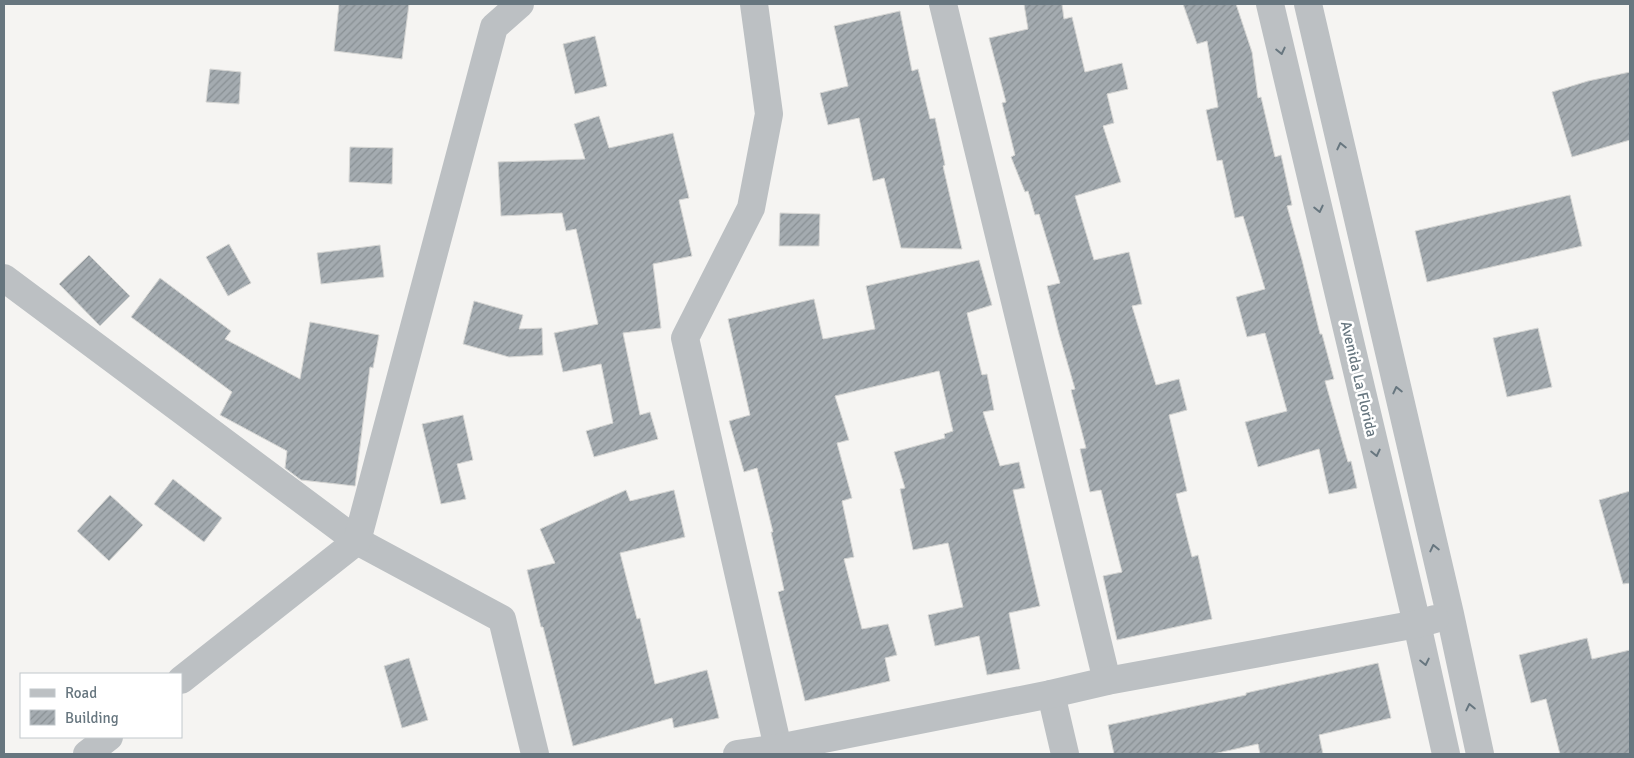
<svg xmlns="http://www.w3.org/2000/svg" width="1634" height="758" font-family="Signika,sans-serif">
  <defs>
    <pattern id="building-hatch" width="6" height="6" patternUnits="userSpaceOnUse" patternTransform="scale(1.25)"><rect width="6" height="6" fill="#a4abb0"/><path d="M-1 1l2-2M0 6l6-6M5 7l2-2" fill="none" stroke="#899094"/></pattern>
  </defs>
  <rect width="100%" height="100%" fill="#f5f4f2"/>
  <g fill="url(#building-hatch)" stroke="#d6d6d4">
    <path d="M339,4H409L402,59L334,51Z"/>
    <path d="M1024,4H1062L1064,19L1072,17L1085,72L1122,63L1128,89L1107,94L1114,123L1103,126L1121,182L1075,196L1094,260L1129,252L1142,304L1132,306L1156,385L1179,379L1187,410L1169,415L1187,491L1176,494L1192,557L1198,555L1212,619L1117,640L1103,576L1122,572L1101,490L1090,492L1080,449L1086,448L1071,390L1075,389L1059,334L1047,286L1060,283L1039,214L1035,215L1028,191L1025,192L1011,157L1015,155L1002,103L1006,102L989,38L1028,29Z"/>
    <path d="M1183,4H1236L1252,52L1258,98L1261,97L1275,157L1281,155L1292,205L1287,206L1302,260L1320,334H1322L1334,379L1325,381L1348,462L1351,461L1357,488L1329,494L1319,449L1258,467L1245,422L1287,411L1265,333L1247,337L1236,297L1265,289L1243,216L1235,218L1222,160L1217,161L1206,110L1218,107L1207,41L1197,44Z"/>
    <path d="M900,11L912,71L918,69L930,119L935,118L945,165L943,166L962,249L901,248L884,178L873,181L859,118L828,125L820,93L848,86L834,26Z"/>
    <path d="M595,36L607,86L575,94L563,44Z"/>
    <path d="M210,69L241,72L239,104L206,102Z"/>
    <path d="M1630,72V140L1572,157L1552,92L1588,81Z"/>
    <path d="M599,116L609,148L673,133L689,198L679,200L692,256L653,264L661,328L623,333L640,415L650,412L658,439L594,457L586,431L613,423L601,364L563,372L554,333L598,324L576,229L566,231L562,213L501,216L498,162L585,159L574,124Z"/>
    <path d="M350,147L393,148L392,184L349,182Z"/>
    <path d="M1570,195L1582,246L1427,282L1415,231Z"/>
    <path d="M780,213L820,214L819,246H779Z"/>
    <path d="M229,244L251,283L228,296L206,257Z"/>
    <path d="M380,245L384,277L321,284L317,253Z"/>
    <path d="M89,255L130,296L100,326L59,284Z"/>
    <path d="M979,260L992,305L967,313L982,375L987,374L994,410L983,412L1000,466L1019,462L1025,488L1013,490L1040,606L1009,613L1020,669L987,675L979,636L935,646L928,615L963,607L948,543L913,550L900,489L905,488L894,452L945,438L944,434L953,431L939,371L835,396L849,440L837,443L852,498L842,501L854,557L844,559L862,629L888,624L897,655L885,658L890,681L805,701L778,592L784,590L771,532H773L757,468L744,472L729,421L750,415L728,319L814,299L823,339L875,329L866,286Z"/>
    <path d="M160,278L231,331L225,339L300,379L310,322L379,335L373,368L370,367L355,486L301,480L285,468L287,451L220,415L232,392L131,317Z"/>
    <path d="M474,301L523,315L519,329L542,328L543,355L509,357L463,344Z"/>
    <path d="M1538,328L1552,387L1507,397L1493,338Z"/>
    <path d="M463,415L473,460L457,464L466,499L441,504L422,424Z"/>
    <path d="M173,479L222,518L204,542L154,504Z"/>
    <path d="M626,490L630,501L674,490L685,537L620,553L637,619L640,618L655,684L707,670L719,718L674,728L672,718L573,746L543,627H541L527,570L555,563L540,529Z"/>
    <path d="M1630,491V583L1623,584L1599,500Z"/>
    <path d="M110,495L143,525L109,561L77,531Z"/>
    <path d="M1587,638L1592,659L1630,650V754H1560L1546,699L1531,703L1519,655Z"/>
    <path d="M409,658L428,720L402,728L384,666Z"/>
    <path d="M1378,663L1391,718L1319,735L1323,754H1260L1258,744L1213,754H1114L1108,725L1246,695V693Z"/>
  </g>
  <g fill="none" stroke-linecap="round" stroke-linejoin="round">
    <g stroke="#bcc0c3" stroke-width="28">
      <path d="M754,4L769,114L751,208L685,338L778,748"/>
      <path d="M943,4L1107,681"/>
      <path d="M1270,4L1417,624L1446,754"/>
      <path d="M1308,4L1450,614L1480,754"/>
      <path d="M4,278L357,541L502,619L535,754"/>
      <path d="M181,680L357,541L494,27L520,4"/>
      <path d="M1051,694L1065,754"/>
      <path d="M87,754L109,737"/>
      <path d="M737,754L778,748L1051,694L1107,681L1417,624L1435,619"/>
    </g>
  </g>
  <defs><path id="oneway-chevron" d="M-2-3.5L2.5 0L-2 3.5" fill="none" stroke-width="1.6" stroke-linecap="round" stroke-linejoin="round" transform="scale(1.25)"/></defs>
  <g stroke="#67767f">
    <use href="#oneway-chevron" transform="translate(1281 51) rotate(77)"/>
    <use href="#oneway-chevron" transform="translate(1341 146) rotate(-103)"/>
    <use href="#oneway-chevron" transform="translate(1319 209) rotate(77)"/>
    <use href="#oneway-chevron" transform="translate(1397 390) rotate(-103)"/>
    <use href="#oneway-chevron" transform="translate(1376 453) rotate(77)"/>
    <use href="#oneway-chevron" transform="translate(1434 548) rotate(-103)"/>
    <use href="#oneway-chevron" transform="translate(1425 662) rotate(78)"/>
    <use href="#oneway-chevron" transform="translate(1470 707) rotate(-102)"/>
  </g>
  <g text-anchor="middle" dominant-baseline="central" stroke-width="5" stroke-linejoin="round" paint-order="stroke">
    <g font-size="15" fill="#67767f" stroke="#fff">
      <text transform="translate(1359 379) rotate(77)">Avenida La Florida</text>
    </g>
  </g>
  <rect width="1634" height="758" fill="none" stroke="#67767f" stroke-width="10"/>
  <rect x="20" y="673" width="162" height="65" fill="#ffffff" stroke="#c2c8cc"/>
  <rect x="30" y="689" width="25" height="8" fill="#bcc0c3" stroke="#c2c8cc"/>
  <text x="65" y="698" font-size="15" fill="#67767f">Road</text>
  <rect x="30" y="710" width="25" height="15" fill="url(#building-hatch)" stroke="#c2c8cc"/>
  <text x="65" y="723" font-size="15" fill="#67767f">Building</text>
</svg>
